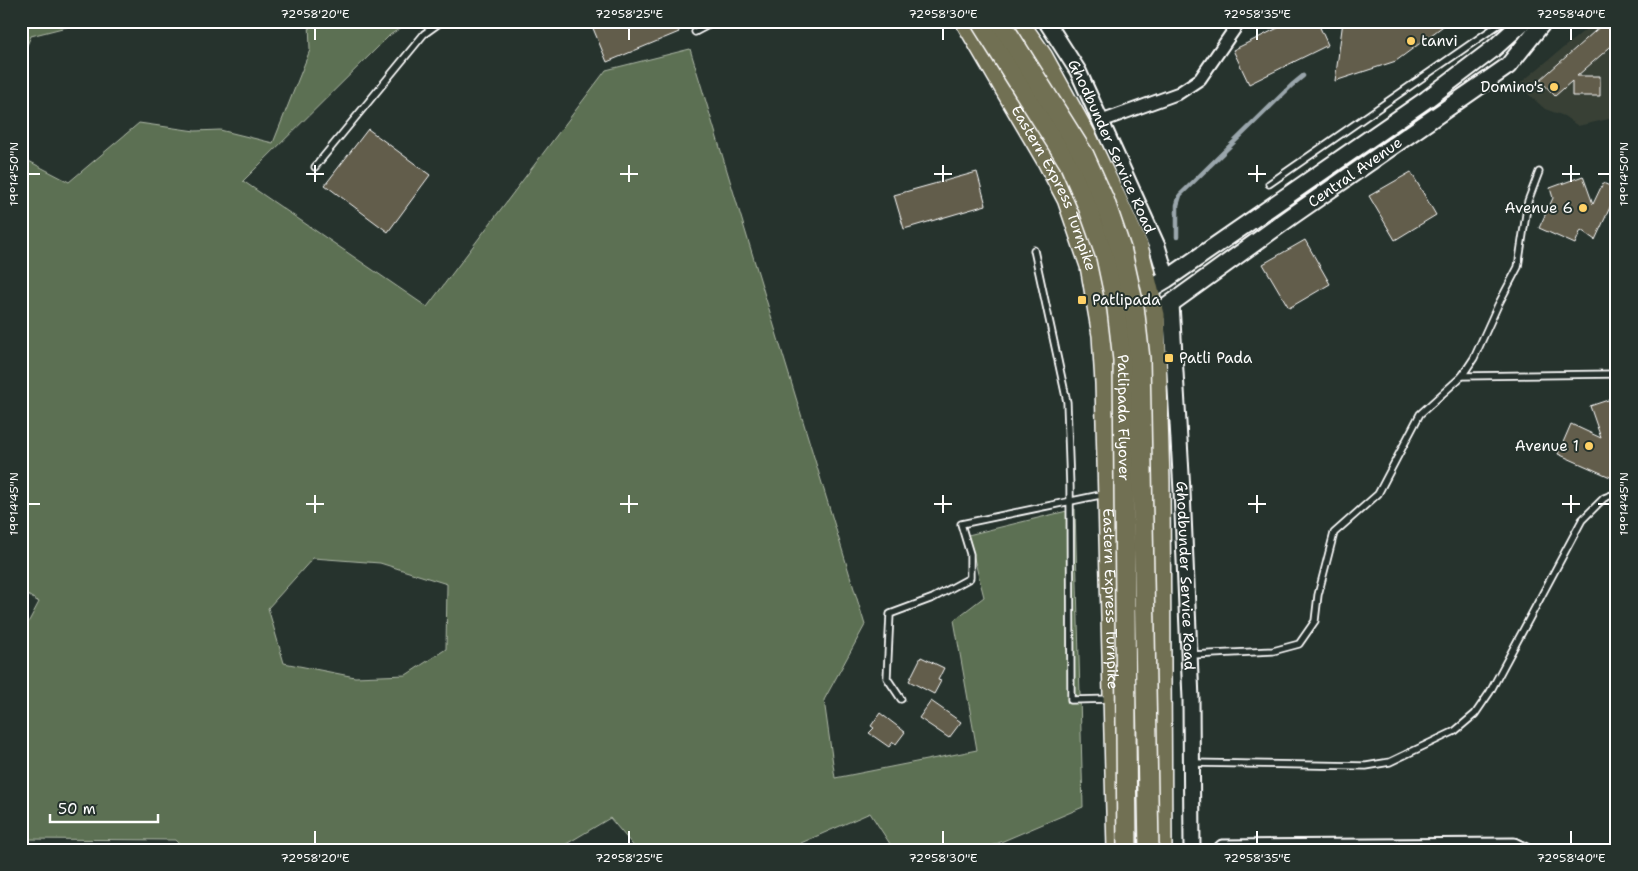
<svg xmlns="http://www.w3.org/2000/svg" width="1638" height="871" font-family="'Shantell Sans',sans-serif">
  <rect width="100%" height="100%" fill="#26332d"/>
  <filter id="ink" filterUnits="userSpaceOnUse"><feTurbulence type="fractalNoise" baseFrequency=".02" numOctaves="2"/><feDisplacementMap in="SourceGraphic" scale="10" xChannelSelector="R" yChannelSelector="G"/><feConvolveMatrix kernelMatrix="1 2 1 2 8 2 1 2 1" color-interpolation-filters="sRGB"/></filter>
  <g filter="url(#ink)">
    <path fill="#384036" d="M1596,21H1610L1617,29V64L1611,88L1613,118L1578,126L1564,116L1545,109L1518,85Z"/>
    <g fill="#5c7052" stroke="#aeb8a8" fill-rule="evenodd">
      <path d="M21,21H90L31,36L21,59Z"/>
      <path d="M309,21H411L390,35L243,181L427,307L606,70L690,49L865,625L824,700L835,778L977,750L954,620L984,597L968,535L1075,509L1083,807L982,850H894L870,813L801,843L799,850H637L610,818L563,846L561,850H185L175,840L21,839V636L39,602L21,591V157L69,182L139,123L195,131L220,130L273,143L310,50ZM313,558L380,563L447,584L446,649L406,675L355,677L284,663L268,608Z"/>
    </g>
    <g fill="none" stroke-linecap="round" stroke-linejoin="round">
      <path stroke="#9aa6ac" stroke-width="4.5" d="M1177,237V205L1180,195L1292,85L1303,76"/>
    </g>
    <g fill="#625d4b" stroke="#fff">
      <path d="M590,21H675L679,32L607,62Z"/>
      <path d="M1292,21H1317L1328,45L1249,84L1233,50Z"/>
      <path d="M1343,21H1450L1396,61L1335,81Z"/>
      <path d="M1604,23L1617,37V41L1577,76H1600V96H1572V81L1555,96L1540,80Z"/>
      <path d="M368,129L430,175L388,232L325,185Z"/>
      <path d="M977,172L986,205L904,229L894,195Z"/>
      <path d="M1411,172L1436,215L1395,240L1369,196Z"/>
      <path d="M1583,176L1593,204L1603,183L1617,189V192L1595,240L1581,230L1575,244L1539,228L1553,198L1550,188Z"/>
      <path d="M1305,240L1330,284L1289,308L1263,264Z"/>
      <path d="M1617,397V480L1558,454L1571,424L1601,438L1590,406Z"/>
      <path d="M921,657L944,668L938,680L941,681L934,694L909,681Z"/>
      <path d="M931,701L961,722L949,738L919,718Z"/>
      <path d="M880,713L905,732L896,744L893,742L889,747L869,733L874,728L871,726Z"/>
    </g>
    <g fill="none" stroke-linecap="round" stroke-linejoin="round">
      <defs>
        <g id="service">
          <path d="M695,32L712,23L718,21"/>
          <path d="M315,167L424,34L442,21"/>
          <path d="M1269,184L1498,25L1506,21"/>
          <path d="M1034,250L1067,402L1070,487L1071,700L1112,699"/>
          <path d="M1462,376L1617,374"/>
          <path d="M1191,655L1273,651L1299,644L1315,621L1318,595L1334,533L1378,494L1420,414L1462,376L1474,358L1498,305L1518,267L1528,201L1539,172"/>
          <path d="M901,699L887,678L890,614L933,598L970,578V554L961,524L1105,494"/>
          <path d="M1192,763L1366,766L1390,762L1455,731L1475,714L1490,692L1582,520L1604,498L1617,493"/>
        </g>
        <g id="minor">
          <path d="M1102,121L1179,93L1200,79L1240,21"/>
          <path d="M1218,850L1222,846L1514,844L1526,850"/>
        </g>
        <g id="tertiary">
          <path id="s1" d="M1046,21L1078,71L1157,246L1167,279"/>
          <path id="s2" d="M1171,304L1182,491L1191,699L1192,850"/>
        </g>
        <g id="secondary">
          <path d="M1140,295L1167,279L1427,99L1493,49L1524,21"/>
          <path id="s3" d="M1124,327L1155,315L1292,216L1508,66L1544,21"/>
        </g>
        <g id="primary">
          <path id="s4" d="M965,21L1048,163L1067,199L1090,266L1102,335L1105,383L1117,850"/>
          <path d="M1018,21L1043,57L1087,137L1117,200L1138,246L1155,315L1160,482L1162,850"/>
        </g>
      </defs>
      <use href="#service" stroke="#fff" stroke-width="9"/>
      <use href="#minor" stroke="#fff" stroke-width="15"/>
      <use href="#tertiary" stroke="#fff" stroke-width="19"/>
      <use href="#secondary" stroke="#fff" stroke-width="20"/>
      <use href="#primary" stroke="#fff" stroke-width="22"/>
      <use href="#service" stroke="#26332d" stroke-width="5.5"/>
      <use href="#minor" stroke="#26332d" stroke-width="11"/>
      <use href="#tertiary" stroke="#26332d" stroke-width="15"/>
      <use href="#secondary" stroke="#26332d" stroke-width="16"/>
      <use href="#primary" stroke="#716f52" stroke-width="19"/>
      <defs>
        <g id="primary-bridge">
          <path id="s5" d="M980,21L1069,163L1089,209L1106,257L1117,309L1123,360L1127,850"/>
          <path d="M1000,21L1084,155L1105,202L1122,252L1134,306L1140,359L1149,850"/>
        </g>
      </defs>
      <use href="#primary-bridge" stroke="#fff" stroke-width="22" stroke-linecap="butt"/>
      <use href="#primary-bridge" stroke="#716f52" stroke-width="19"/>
    </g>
  </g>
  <path fill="none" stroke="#fff" stroke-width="2" d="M315,28V40M629,28V40M943,28V40M1257,28V40M1571,28V40M315,165V182M629,165V182M943,165V182M1257,165V182M1571,165V182M28,174H40M306,174H324M620,174H638M934,174H952M1248,174H1266M1562,174H1580M1598,174H1610M315,495V513M629,495V513M943,495V513M1257,495V513M1571,495V513M28,504H40M306,504H324M620,504H638M934,504H952M1248,504H1266M1562,504H1580M1598,504H1610M315,831V844M629,831V844M943,831V844M1257,831V844M1571,831V844"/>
  <g fill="#ffd166" stroke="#26332d" stroke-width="2">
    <circle cx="1411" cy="41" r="5"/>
    <circle cx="1554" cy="87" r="5"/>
    <circle cx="1583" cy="208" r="5"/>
    <rect x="1077" y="295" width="10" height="10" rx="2.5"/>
    <rect x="1164" y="353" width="10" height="10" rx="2.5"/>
    <circle cx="1589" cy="446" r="5"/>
  </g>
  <g text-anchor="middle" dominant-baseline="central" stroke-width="4" stroke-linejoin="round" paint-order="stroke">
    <g font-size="15" fill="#fff" stroke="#26332d" text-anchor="start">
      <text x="1421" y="41">tanvi</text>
      <text x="1544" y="87" text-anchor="end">Domino's</text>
      <text x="1573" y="208" text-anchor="end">Avenue 6</text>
      <text x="1092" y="300">Patlipada</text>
      <text x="1179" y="358">Patli Pada</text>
      <text x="1579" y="446" text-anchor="end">Avenue 1</text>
    </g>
    <g font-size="15" fill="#fff" stroke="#26332d">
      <text stroke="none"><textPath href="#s1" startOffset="142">Ghodbunder Service Road</textPath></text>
      <text stroke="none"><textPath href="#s3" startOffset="279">Central Avenue</textPath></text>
      <text stroke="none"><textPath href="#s4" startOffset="190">Eastern Express Turnpike</textPath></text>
      <text stroke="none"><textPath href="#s5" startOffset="431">Patlipada Flyover</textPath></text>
      <text stroke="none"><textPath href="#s2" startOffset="272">Ghodbunder Service Road</textPath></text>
      <text stroke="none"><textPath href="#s4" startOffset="610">Eastern Express Turnpike</textPath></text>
    </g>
  </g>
  <rect width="1638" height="871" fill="none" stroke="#26332d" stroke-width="55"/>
  <path d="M50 814v8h108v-8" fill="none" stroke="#ffffff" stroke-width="2.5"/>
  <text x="58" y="814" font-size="15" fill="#ffffff" stroke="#26332d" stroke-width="4" paint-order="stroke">50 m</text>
  <rect x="28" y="28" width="1582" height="816" fill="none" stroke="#fff" stroke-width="2"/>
  <g font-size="12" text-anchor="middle" fill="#fff">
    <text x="315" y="18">72°58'20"E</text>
    <text x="629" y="18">72°58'25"E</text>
    <text x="943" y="18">72°58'30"E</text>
    <text x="1257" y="18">72°58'35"E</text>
    <text x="1571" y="18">72°58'40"E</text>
    <text transform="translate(14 174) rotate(-90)" y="4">19°14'50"N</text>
    <text transform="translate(1624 174) rotate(-90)" y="4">19°14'50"N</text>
    <text transform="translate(14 504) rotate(-90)" y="4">19°14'45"N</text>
    <text transform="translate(1624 504) rotate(-90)" y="4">19°14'45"N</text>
    <text x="315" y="862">72°58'20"E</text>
    <text x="629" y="862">72°58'25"E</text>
    <text x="943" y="862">72°58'30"E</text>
    <text x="1257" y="862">72°58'35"E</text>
    <text x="1571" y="862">72°58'40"E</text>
  </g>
</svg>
